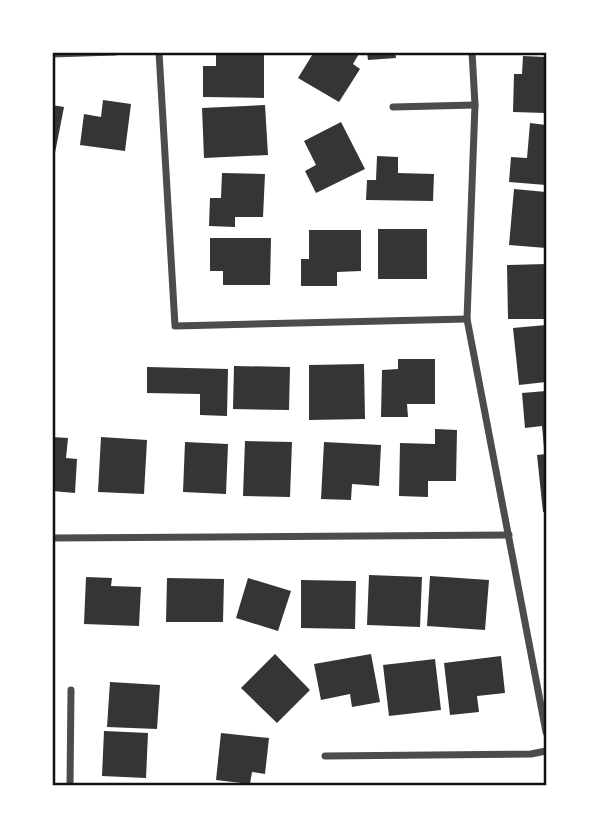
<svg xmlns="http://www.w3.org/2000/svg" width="599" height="838" font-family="'Titillium Web',sans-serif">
  <rect width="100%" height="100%" fill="#fff"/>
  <g fill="#353535">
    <path d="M216,52H264V98L203,97V66H216Z"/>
    <path d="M314,52H360L353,64L360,69L339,102L298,78Z"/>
    <path d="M367,52H395L396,58L368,60Z"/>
    <path d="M523,56L546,57V113L513,112L514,74H522Z"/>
    <path d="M103,100L131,104L125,151L80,145L84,114L101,117Z"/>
    <path d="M52,105L64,107L55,153L52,152Z"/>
    <path d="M265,105L268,155L204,158L202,108Z"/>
    <path d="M341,122L365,169L316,193L305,171L316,165L304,141Z"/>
    <path d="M530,123L546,125V185L509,182L511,157L527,158Z"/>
    <path d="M377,156L398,157V173L434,174L433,201L366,200L367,180H376Z"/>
    <path d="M222,173L265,174L263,217H235V227L209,226L210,198H221Z"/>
    <path d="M514,189L546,192V248L509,245Z"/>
    <rect x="378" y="229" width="49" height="50"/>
    <path d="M309,230H361V271L337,272V286H301V259H309Z"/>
    <path d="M210,238H271L270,285H223V271H210Z"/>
    <path d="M546,264V319H508L507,265Z"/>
    <path d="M546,325V382L519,385L513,328Z"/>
    <path d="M398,359H435V404H407L408,417H381L382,370L398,369Z"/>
    <path d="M364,364L365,419L309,420V365Z"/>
    <path d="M234,366L290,367L289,410L233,409Z"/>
    <path d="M147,367L228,369L227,416L200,415V394L147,393Z"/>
    <path d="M546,391V448H544L542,426L525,428L522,393Z"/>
    <path d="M435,429L457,430L456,481H428V497L399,496L400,443L435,444Z"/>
    <path d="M52,437L68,438L66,458L77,459L75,493L52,491Z"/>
    <path d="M101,437L147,440L144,494L98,492Z"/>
    <path d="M245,441L292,442L290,497L243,496Z"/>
    <path d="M185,442L228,444L226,494L183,492Z"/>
    <path d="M324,442L381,445L379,486L352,484L351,500L321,499Z"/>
    <path d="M546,454V512H543L537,455Z"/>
    <path d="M369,575L422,577L420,627L367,625Z"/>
    <path d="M430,576L489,580L485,630L427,626Z"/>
    <path d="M86,577L112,578L111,586L141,587L139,626L84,624Z"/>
    <path d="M167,578L224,579L223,622H166Z"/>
    <path d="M248,578L291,591L278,631L236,618Z"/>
    <path d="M301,580L356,581L355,629L301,628Z"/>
    <path d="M275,654L310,690L277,723L241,688Z"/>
    <path d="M371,654L380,702L352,707L350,694L321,700L314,664Z"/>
    <path d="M501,656L505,693L477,696L479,712L450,715L444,663Z"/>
    <path d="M435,659L441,710L389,716L383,665Z"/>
    <path d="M110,682L160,685L157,729L107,727Z"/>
    <path d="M104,731L148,733L146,778L102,776Z"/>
    <path d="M221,733L269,738L265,774L252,772L250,784L216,780Z"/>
  </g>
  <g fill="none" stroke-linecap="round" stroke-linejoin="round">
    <g stroke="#4c4c4c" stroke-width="7">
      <path d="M159,52L175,326L467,319"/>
      <path d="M472,52L475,105L467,319L546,732"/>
      <path d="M52,54L115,52"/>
      <path d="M393,107L475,105"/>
      <path d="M52,538L509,535"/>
      <path d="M325,756L531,754L546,751"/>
      <path d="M70,786L71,690"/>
    </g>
  </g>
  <rect width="599" height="838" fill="none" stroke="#ffffff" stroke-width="108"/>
  <rect x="54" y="54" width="491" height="730" fill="none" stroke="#111" stroke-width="2.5"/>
</svg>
